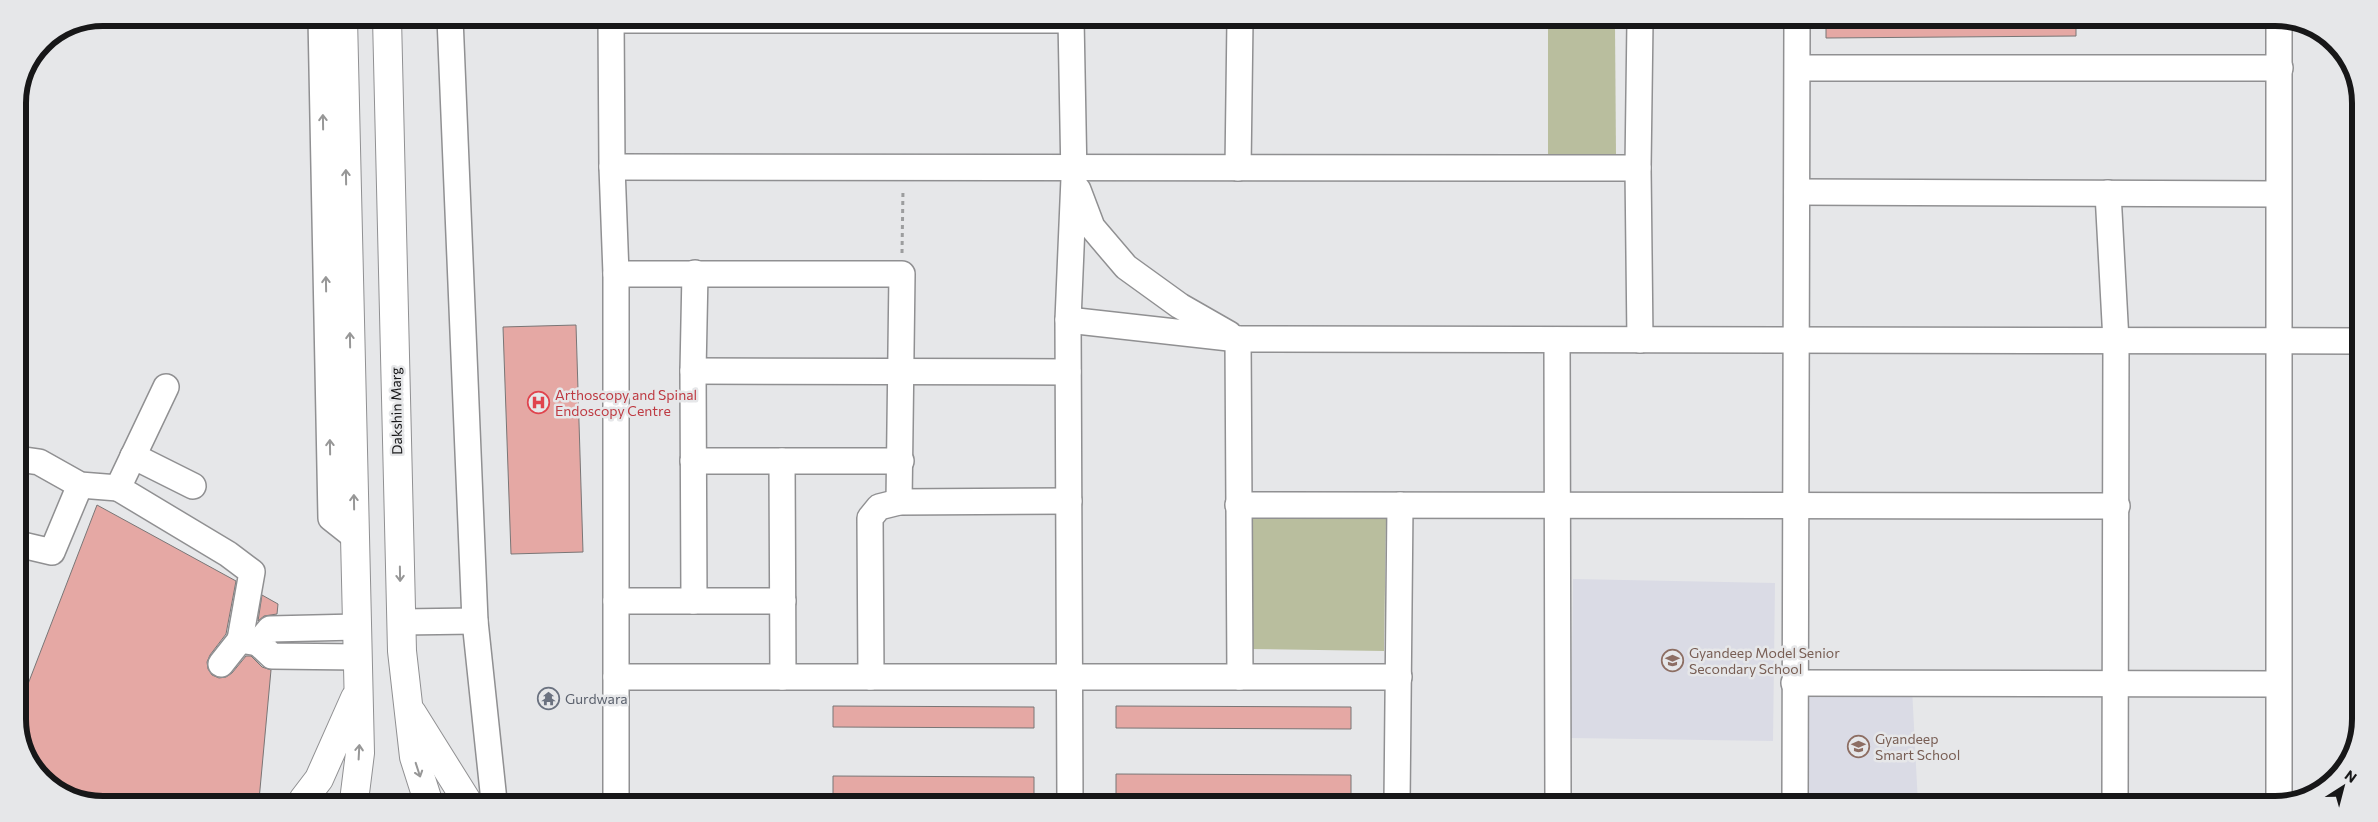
<svg xmlns="http://www.w3.org/2000/svg" width="2378" height="822" font-family="Commissioner,sans-serif">
  <rect width="100%" height="100%" fill="#e6e7e9"/>
  <g fill="#dadbe5">
    <path d="M1573,579L1775,583L1773,741L1571,738Z"/>
    <path d="M1803,688H1912L1918,804H1804Z"/>
  </g>
  <g fill="#b9be9e">
    <path d="M1615,26L1616,156L1548,157V28Z"/>
    <path d="M1250,516L1386,519L1384,651L1248,649Z"/>
  </g>
  <g fill="#e5a8a4" stroke="#797676">
    <path d="M1826,21L2076,22V36L1826,38Z"/>
    <path d="M576,325L583,552L511,554L503,327Z"/>
    <path d="M97,505L236,581L226,634L210,655L207,662L208,669L212,675L219,678L226,677L232,673L246,656H251L262,667L271,670L259,800H102L69,795L35,771L18,725V710Z"/>
    <path d="M262,595L278,604L277,614L264,616L258,621Z"/>
    <path d="M833,706L1034,707V728L833,727Z"/>
    <path d="M1116,706L1351,707V729L1116,728Z"/>
    <path d="M1116,774L1351,775V797L1116,796Z"/>
    <path d="M833,776L1034,777V799L833,798Z"/>
  </g>
  <g fill="none" stroke-linecap="round" stroke-linejoin="round">
    <defs>
      <g id="minor">
        <path d="M321,18L331,518L355,537"/>
        <path d="M450,18L475,621L494,801"/>
        <path d="M611,19L612,167L616,274V801"/>
        <path d="M611,20H1071"/>
        <path d="M2279,22V803"/>
        <path d="M1798,68H2280"/>
        <path d="M612,167L1638,168"/>
        <path d="M1238,168L1240,20"/>
        <path d="M1078,190L1092,227L1126,267L1180,306L1229,334"/>
        <path d="M1797,192L2278,194"/>
        <path d="M2108,193L2116,341L2115,804"/>
        <path d="M616,274H902L899,502"/>
        <path d="M1068,320L1238,339L2359,341"/>
        <path d="M1238,339L1240,677"/>
        <path d="M1557,340L1558,803"/>
        <path d="M1640,340L1638,168L1640,21"/>
        <path d="M693,371L1068,372"/>
        <path d="M166,387L118,488L228,554L252,572L240,640L258,643"/>
        <path d="M133,456L193,486"/>
        <path d="M18,459L39,462L80,485L118,488"/>
        <path d="M693,461H901"/>
        <path d="M782,461L783,677"/>
        <path d="M1238,505L2117,506"/>
        <path d="M18,544L52,552L80,485"/>
        <path d="M616,601H783"/>
        <path d="M694,601L693,371L695,273"/>
        <path d="M401,622L475,621"/>
        <path d="M357,627L270,629L258,643L272,656L358,657"/>
        <path d="M221,664L240,640"/>
        <path d="M616,677H1399"/>
        <path d="M871,677L870,518L879,507L899,502L1069,501"/>
        <path d="M1794,683L2278,684"/>
        <path d="M1070,802L1068,320L1074,178L1071,19"/>
        <path d="M1397,803L1400,505"/>
        <path d="M1795,804L1797,21"/>
      </g>
      <g id="major">
        <path d="M343,18L360,753L354,801"/>
        <path d="M387,18L402,651L414,757L428,801"/>
        <path d="M412,713L467,801"/>
        <path d="M303,800L319,779L355,698"/>
      </g>
    </defs>
    <use href="#minor" stroke="#909092" stroke-width="28"/>
    <use href="#major" stroke="#909092" stroke-width="30"/>
    <path stroke="#9c9d9e" stroke-width="3" stroke-dasharray="4 4" stroke-linecap="butt" d="M902,253L903,189"/>
    <use href="#minor" stroke="#fff" stroke-width="25"/>
    <use href="#major" stroke="#fff" stroke-width="28"/>
  </g>
  <defs><path id="oneway-shaft" d="M-6 0H5M1.5-3L5.5 0L1.5 3" fill="none" stroke-width="1.6" stroke-linecap="round" stroke-linejoin="round" transform="scale(1.25)"/></defs>
  <g stroke="#979797">
    <use href="#oneway-shaft" transform="translate(323 122) rotate(-91)"/>
    <use href="#oneway-shaft" transform="translate(346 177) rotate(-91)"/>
    <use href="#oneway-shaft" transform="translate(326 284) rotate(-91)"/>
    <use href="#oneway-shaft" transform="translate(350 340) rotate(-91)"/>
    <use href="#oneway-shaft" transform="translate(330 447) rotate(-91)"/>
    <use href="#oneway-shaft" transform="translate(354 502) rotate(-91)"/>
    <use href="#oneway-shaft" transform="translate(400 574) rotate(89)"/>
    <use href="#oneway-shaft" transform="translate(359 752) rotate(-87)"/>
    <use href="#oneway-shaft" transform="translate(418 770) rotate(72)"/>
  </g>
  <defs>
    <symbol id="hospital-ring" viewBox="-11 -11 22 22"><circle r="9.5" fill="#e6e7e9" stroke="#e0444e" stroke-width="1.5"/><path d="M-5-5h3v3.5h4V-5h3V5h-3V1.5h-4V5h-3Z" fill="#e0444e"/></symbol>
    <symbol id="school-ring" viewBox="-11 -11 22 22"><circle r="9.5" fill="#e6e7e9" stroke="#8d6e63" stroke-width="1.5"/><path d="M0-5L7-2L0 1L-7-2ZM-4 1L0 2.5L4 1V4Q0 6-4 4Z" fill="#8d6e63"/></symbol>
    <symbol id="temple-ring" viewBox="-11 -11 22 22"><circle r="9.5" fill="#e6e7e9" stroke="#6b7280" stroke-width="1.5"/><path d="M0-6L5-2H3V0L6.5 2.5H4V6H1.5V3h-3V6H-4V2.5H-6.5L-3 0V-2H-5Z" fill="#6b7280"/></symbol>
  </defs>
  <g fill-rule="evenodd">
    <use href="#hospital-ring" x="526" y="390" width="25" height="25"/>
    <use href="#school-ring" x="1660" y="648" width="25" height="25"/>
    <use href="#temple-ring" x="536" y="686" width="25" height="25"/>
    <use href="#school-ring" x="1846" y="734" width="25" height="25"/>
  </g>
  <g text-anchor="middle" dominant-baseline="central" stroke-width="5" stroke-linejoin="round" paint-order="stroke">
    <g font-size="14" fill="#be3a42" stroke="#e6e7e9" text-anchor="start">
      <text x="555" y="394">Arthoscopy and Spinal<tspan x="555" dy="16">Endoscopy Centre</tspan></text>
    </g>
    <g font-size="14" fill="#171718" stroke="#e6e7e9">
      <text transform="translate(396 411) rotate(-91)">Dakshin Marg</text>
    </g>
    <g font-size="14" fill="#785e54" stroke="#e6e7e9" text-anchor="start">
      <text x="1689" y="652">Gyandeep Model Senior<tspan x="1689" dy="16">Secondary School</tspan></text>
      <text x="1875" y="738">Gyandeep<tspan x="1875" dy="16">Smart School</tspan></text>
    </g>
    <g font-size="14" fill="#5b616d" stroke="#e6e7e9" text-anchor="start">
      <text x="565" y="698">Gurdwara</text>
    </g>
  </g>
  <path d="M0 0H2378V822H0ZM103 26H2275A77 77 0 0 1 2352 103V719A77 77 0 0 1 2275 796H103A77 77 0 0 1 26 719V103A77 77 0 0 1 103 26Z" fill="#e6e7e9" fill-rule="evenodd"/>
  <path fill="none" stroke="#171718" stroke-width="6" d="M103 26H2275A77 77 0 0 1 2352 103V719A77 77 0 0 1 2275 796H103A77 77 0 0 1 26 719V103A77 77 0 0 1 103 26Z"/>
  <g transform="translate(2343 787) rotate(36)" stroke="#e6e7e9" stroke-width="4" paint-order="stroke">
  <path d="M0-4L9 19L0 12L-9 19Z" fill="#171718"/>
  <text y="-8" font-size="14" font-weight="bold" text-anchor="middle" fill="#171718">N</text>
  </g>
</svg>
